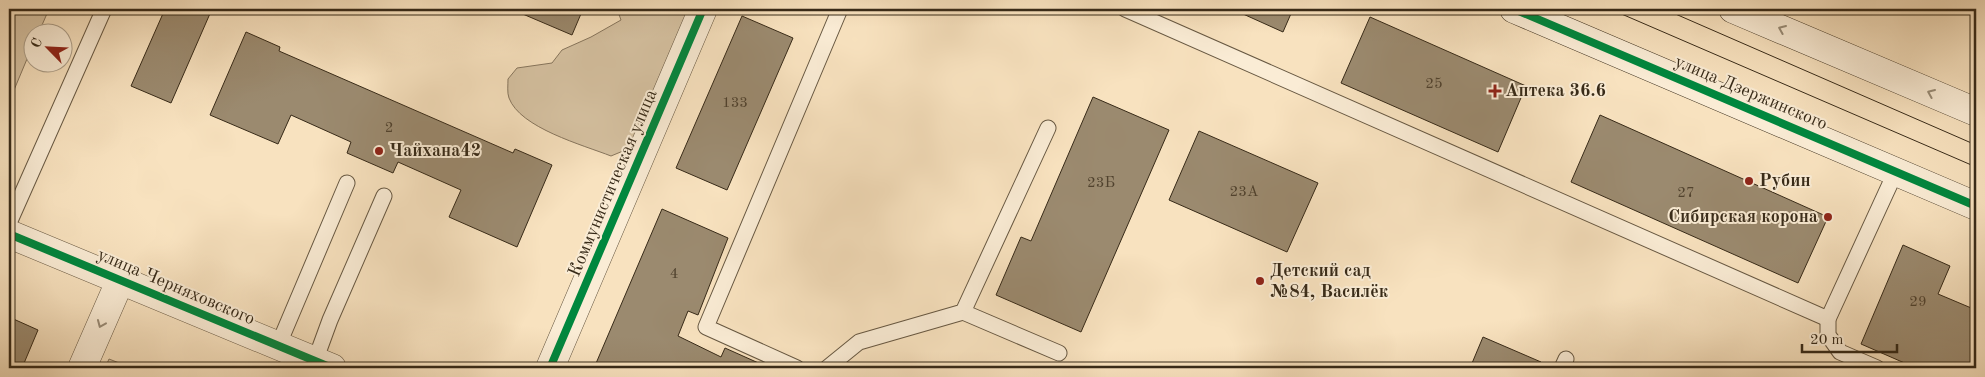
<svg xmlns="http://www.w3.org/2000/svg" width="1985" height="377" font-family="'Old Standard TT',serif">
  <rect width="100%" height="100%" fill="#f8e2bf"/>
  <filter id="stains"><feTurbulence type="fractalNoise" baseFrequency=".004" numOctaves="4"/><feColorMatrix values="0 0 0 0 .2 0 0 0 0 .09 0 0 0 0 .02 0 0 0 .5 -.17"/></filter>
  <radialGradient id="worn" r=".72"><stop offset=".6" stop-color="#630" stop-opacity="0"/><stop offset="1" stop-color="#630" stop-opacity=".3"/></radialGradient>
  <g fill="#d7c3a3" stroke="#87765e">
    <path d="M9,9H49L39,32H32V47L9,102Z"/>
    <path d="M617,9H689L633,141L623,151L611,156C583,145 520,128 509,98C507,93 508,85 508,79L517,68L552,63L562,50L591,37L621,20Z"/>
    <path d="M109,359L132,368H105Z"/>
  </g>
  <g fill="#9b8a6f" stroke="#372a18">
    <path d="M165,9H212L171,103L131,86Z"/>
    <path d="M511,9H583L572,35Z"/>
    <path d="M1232,9H1293L1283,32Z"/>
    <path d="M742,16L793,38L727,190L676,168Z"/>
    <path d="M1370,17L1526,86L1498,152L1341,83Z"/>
    <path d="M246,32L280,47L279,51L513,153L515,149L552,165L517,247L449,217L461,190L398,162L393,173L347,153L351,142L291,115L278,144L210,115Z"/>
    <path d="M1093,97L1169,130L1081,332L996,295L1021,237L1031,241Z"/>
    <path d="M1600,115L1828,217L1798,283L1571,182Z"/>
    <path d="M1199,131L1318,183L1287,252L1169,200Z"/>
    <path d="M662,209L728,238L698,315L688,311L678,336L721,357L725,348L763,365L762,368H594Z"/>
    <path d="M1903,245L1950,266L1938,294L1976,310V368H1916L1861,344Z"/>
    <path d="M9,317L38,330L22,368H9Z"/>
    <path d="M1483,337L1541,362L1539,368H1470Z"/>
  </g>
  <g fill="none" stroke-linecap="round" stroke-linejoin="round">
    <defs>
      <g id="lane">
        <path d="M1125,9L1828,319"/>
        <path d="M9,223L104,9"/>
        <path d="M963,312L1059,353"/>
        <path d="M278,346L347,183"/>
        <path d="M315,361L330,320L384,196"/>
        <path d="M797,368L706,327L840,9"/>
        <path d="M827,368L859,342L963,312L1048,128"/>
        <path d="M1562,368L1566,359"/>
        <path d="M1877,368L1840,352L1828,335V319L1896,171"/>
      </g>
      <g id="street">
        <path d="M9,234L332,368"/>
        <path d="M82,368L120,281"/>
        <path d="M550,368L703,9"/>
      </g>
      <g id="secondary">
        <path d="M1514,9L1976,206"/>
        <path d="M1733,9L1976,112"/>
      </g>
    </defs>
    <use href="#lane" stroke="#675842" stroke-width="17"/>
    <use href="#street" stroke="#675842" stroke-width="29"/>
    <use href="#secondary" stroke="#372a18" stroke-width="29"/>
    <use href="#lane" stroke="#faecd5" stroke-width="15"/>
    <use href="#street" stroke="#faecd5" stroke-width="28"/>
    <use href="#secondary" stroke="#faecd5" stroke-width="28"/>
    <g stroke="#372a18" stroke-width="1">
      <path d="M1610,9L1976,167"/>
      <path d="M1664,9L1976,145"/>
    </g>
    <defs>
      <g id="cycleway">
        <path d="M1514,9L1976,206"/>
        <path d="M9,234L332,368"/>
        <path d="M550,368L703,9"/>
      </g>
    </defs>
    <use href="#cycleway" stroke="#faecd5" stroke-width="11"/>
    <use href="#cycleway" stroke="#00873e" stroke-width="8"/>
  </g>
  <defs><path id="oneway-chevron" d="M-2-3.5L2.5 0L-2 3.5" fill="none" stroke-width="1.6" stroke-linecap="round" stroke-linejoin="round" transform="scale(1.25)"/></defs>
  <g stroke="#988b76">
    <use href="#oneway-chevron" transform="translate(1782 29) rotate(-157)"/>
    <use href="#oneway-chevron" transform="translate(1931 93) rotate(-157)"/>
    <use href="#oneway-chevron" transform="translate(101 324) rotate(113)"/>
  </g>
  <g fill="#8f2418" stroke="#faecd5" stroke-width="2">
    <path d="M1492.5 83.5h5v5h5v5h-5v5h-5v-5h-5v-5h5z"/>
    <circle cx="379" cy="151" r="5"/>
    <circle cx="1749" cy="181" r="5"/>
    <circle cx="1828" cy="217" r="5"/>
    <circle cx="1260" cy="281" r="5"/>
  </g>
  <g text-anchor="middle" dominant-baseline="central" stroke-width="4" stroke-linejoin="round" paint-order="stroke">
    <g font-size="15" fill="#50422e">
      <text x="1434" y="84">25</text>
      <text x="735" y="103">133</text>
      <text x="389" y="128">2</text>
      <text x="1101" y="183">23Б</text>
      <text x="1244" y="192">23А</text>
      <text x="1686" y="193">27</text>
      <text x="674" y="274">4</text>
      <text x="1918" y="302">29</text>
    </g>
    <g font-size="18" font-weight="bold" fill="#372a18" stroke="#faecd5" text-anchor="start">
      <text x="1505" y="91">Аптека 36.6</text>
      <text x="389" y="151">Чайхана42</text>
      <text x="1759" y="181">Рубин</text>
      <text x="1818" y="217" text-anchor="end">Сибирская корона</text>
      <text x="1270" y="271">Детский сад<tspan x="1270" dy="21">№84, Василёк</tspan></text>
    </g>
    <g font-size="18" fill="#372a18" stroke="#faecd5">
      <text transform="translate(1751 93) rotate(23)">улица Дзержинского</text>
      <text transform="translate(613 183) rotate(-67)">Коммунистическая улица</text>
      <text transform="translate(176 287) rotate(23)">улица Черняховского</text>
    </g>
  </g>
  <rect width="1985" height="377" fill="none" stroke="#f8e2bf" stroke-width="30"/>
  <rect x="10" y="10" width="1965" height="357" fill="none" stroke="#372a18" stroke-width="2.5"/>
  <rect x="15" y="15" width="1955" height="347" fill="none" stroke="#372a18"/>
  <g transform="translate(48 48) rotate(294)"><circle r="24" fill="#faecd5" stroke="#ac9e89"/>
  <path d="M0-4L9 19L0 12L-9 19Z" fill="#8f2418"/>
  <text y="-8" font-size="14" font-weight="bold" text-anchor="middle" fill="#372a18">С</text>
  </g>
  <path d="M1802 344v8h95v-8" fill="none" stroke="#372a18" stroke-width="2.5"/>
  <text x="1810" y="344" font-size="15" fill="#372a18" stroke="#faecd5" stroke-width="4" paint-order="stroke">20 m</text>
  <rect width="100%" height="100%" filter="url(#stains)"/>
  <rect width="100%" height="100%" fill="url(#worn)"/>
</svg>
